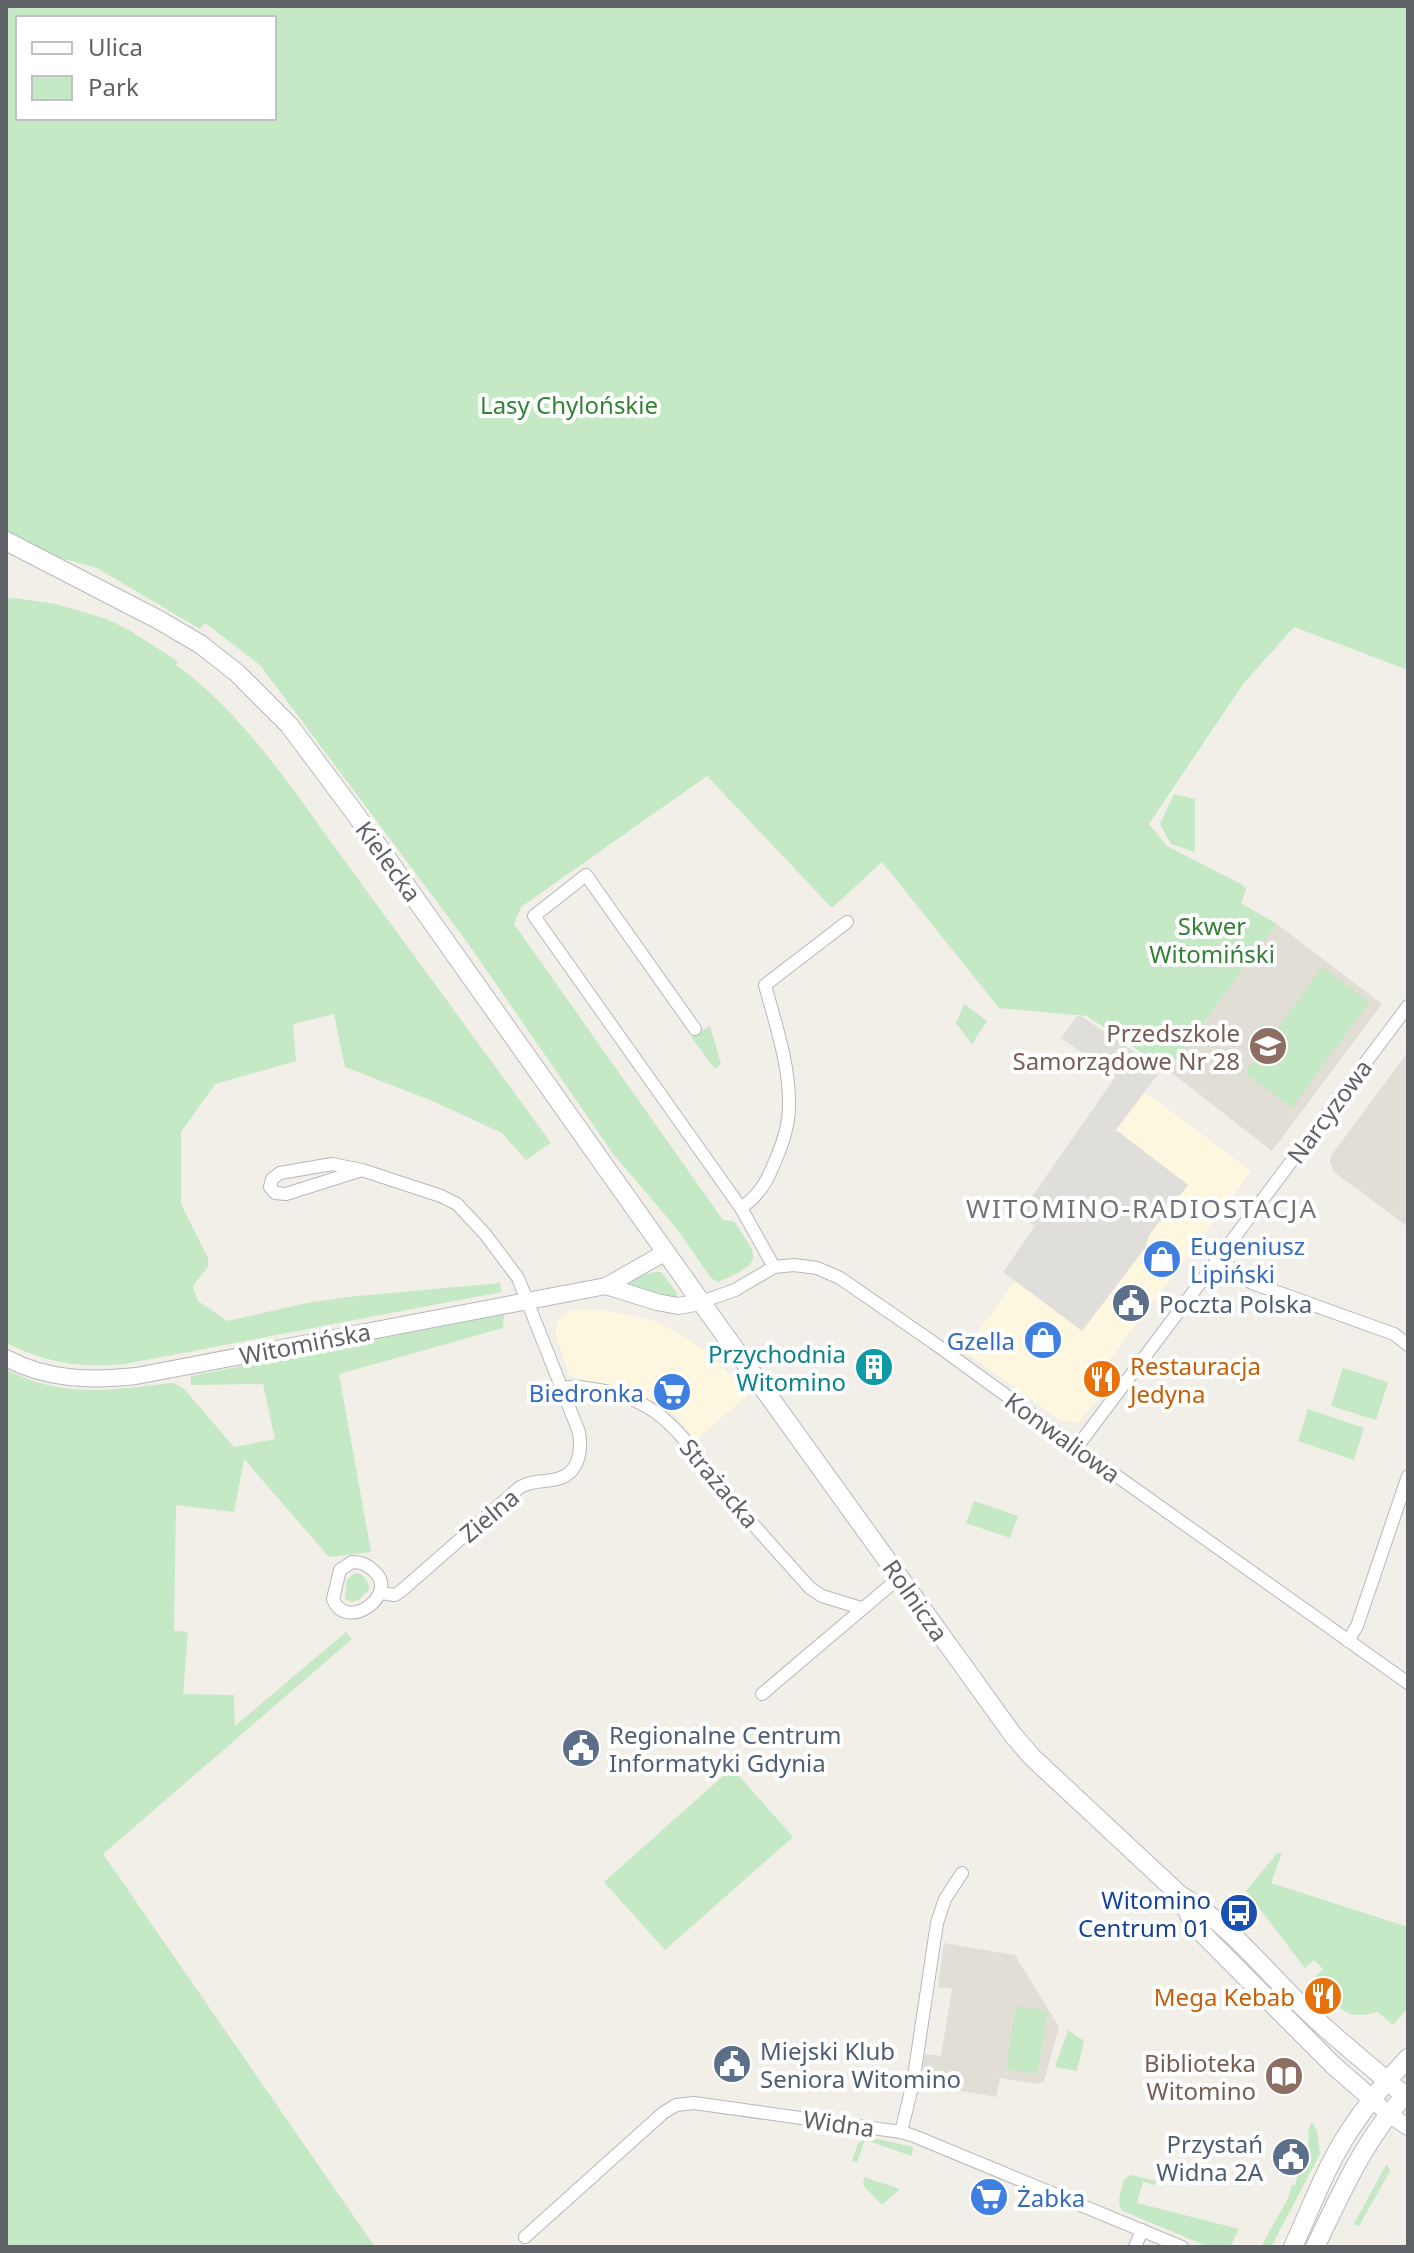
<svg xmlns="http://www.w3.org/2000/svg" width="1414" height="2253" font-family="'Noto Sans',sans-serif">
  <rect width="100%" height="100%" fill="#f1efe8"/>
  <g fill="#fef7e0">
    <path d="M1145,1092L1251,1171L1108,1362L1119,1371L1079,1423L1060,1420L964,1351L1015,1281L1082,1330L1145,1248L1148,1235L1188,1185L1116,1130Z"/>
    <path d="M574,1310H599L626,1314L658,1322L690,1340L713,1357L749,1394L696,1440L674,1414L650,1400L621,1387L594,1383L569,1375L555,1331L558,1321L565,1313Z"/>
  </g>
  <path fill="#e0deda" d="M1077,1016H1081L1161,1070L1116,1130L1188,1185L1149,1235L1145,1248L1082,1331L1003,1272L1035,1226L1019,1215L1116,1076L1061,1038Z"/>
  <g fill="#e1ded6">
    <path d="M1277,924L1382,1004L1272,1151L1168,1070Z"/>
    <path d="M1408,1052V1227L1334,1172L1330,1162L1331,1156Z"/>
    <path d="M944,1943L1015,1955L1059,2027L1044,2081L1037,2084L1000,2078L996,2097L921,2084L925,2054L941,2056L952,1989L938,1987Z"/>
  </g>
  <g fill="#c5e8c5" fill-rule="evenodd">
    <path d="M6,6H1408V670L1294,627L1243,684L1149,824L1167,846L1241,884L1246,889L1241,903L1277,924L1168,1070L1087,1016L999,1008L882,862L832,908L707,776L521,907L514,924L723,1220L734,1221C760,1260 764,1262 718,1282L711,1278L677,1229L614,1155L467,942L260,665L205,623L200,629L97,568L57,557L6,552ZM18,18H274V118H18Z"/>
    <path d="M14,598L56,604L107,619L129,630L171,657L178,662L176,665C246,715 299,799 350,868C417,960 484,1051 551,1143L526,1160L502,1133L430,1100L345,1067L334,1014L293,1024L296,1061L215,1084L181,1132V1204L208,1258V1267L193,1286L198,1301L227,1321L307,1303L348,1297L500,1283L501,1292L125,1364C79,1368 48,1363 6,1343V599Z"/>
    <path d="M1174,794L1195,799V852L1171,844L1160,824Z"/>
    <path d="M1322,967L1369,1002L1292,1108L1245,1073Z"/>
    <path d="M964,1004L987,1021L972,1044L956,1023Z"/>
    <path d="M710,1026L721,1064L715,1069L691,1037Z"/>
    <path d="M654,1272H661L677,1293L676,1297L631,1287L629,1280Z"/>
    <path d="M504,1314L503,1328L339,1374L371,1552L329,1557L244,1459L234,1512L176,1505L174,1631L188,1632L183,1694L234,1695L235,1726L346,1632L352,1639L103,1854L375,2247H6V1369C64,1400 112,1389 174,1383L185,1390L234,1447L275,1439L263,1384L191,1385V1376Z"/>
    <path d="M1343,1368L1388,1382L1376,1420L1331,1406Z"/>
    <path d="M1308,1409L1364,1428L1354,1460L1298,1441Z"/>
    <path d="M974,1501L1018,1516L1010,1538L966,1523Z"/>
    <path d="M355,1573C364,1574 368,1580 369,1589L360,1599L352,1602L345,1599L347,1580Z"/>
    <path d="M732,1768L793,1837L665,1950L604,1882Z"/>
    <path d="M1277,1853H1282L1271,1883L1408,1927V2008L1393,2025L1378,2012C1345,2020 1344,2011 1321,1989L1317,1992L1309,1984L1323,1969L1314,1960L1305,1968L1246,1891Z"/>
    <path d="M1016,2006L1048,2011L1037,2074L1006,2069Z"/>
    <path d="M1068,2030L1084,2041L1077,2071L1055,2067Z"/>
    <path d="M1312,2122L1317,2131L1320,2154L1271,2247H1261L1288,2198L1292,2185H1295L1300,2167H1304C1307,2155 1310,2142 1308,2131Z"/>
    <path d="M869,2137L913,2147L912,2156L865,2140L857,2162L852,2161L858,2143Z"/>
    <path d="M1386,2165H1388L1390,2171L1359,2226L1354,2224Z"/>
    <path d="M1132,2175L1156,2181L1155,2185L1143,2182L1137,2203L1239,2229L1230,2247H1209L1123,2211L1120,2207L1119,2200L1124,2179Z"/>
    <path d="M864,2177L900,2189L882,2205L863,2185Z"/>
  </g>
  <g fill="none" stroke-linecap="round" stroke-linejoin="round">
    <defs>
      <g id="minor">
        <path d="M695,1029L586,875L534,916L741,1208L774,1267"/>
        <path d="M362,1170L286,1194L275,1193L270,1187L272,1179L280,1173L332,1164L362,1170L441,1196L457,1204L485,1234L518,1278L579,1432C582,1451 579,1474 557,1479C542,1483 536,1479 520,1487L401,1591L395,1595L381,1593"/>
        <path d="M741,1208C760,1194 767,1182 776,1159C783,1143 789,1124 789,1106C790,1065 775,1023 765,985L847,922"/>
        <path d="M1218,1259L1252,1283L1394,1334L1408,1345"/>
        <path d="M701,1302L735,1290L774,1267L794,1265L817,1268L840,1278L934,1343L1114,1474L1408,1683"/>
        <path d="M563,1388C575,1385 587,1388 599,1390C669,1401 687,1447 728,1495C755,1527 782,1557 810,1588L822,1596L861,1608"/>
        <path d="M1077,1447L1408,1006"/>
        <path d="M352,1562C362,1562 368,1565 375,1572C399,1595 346,1633 333,1599L340,1570Z"/>
        <path d="M1348,1641L1357,1626L1408,1476"/>
        <path d="M762,1694L900,1577"/>
        <path d="M901,2132L913,2083L937,1923L945,1899L962,1873"/>
        <path d="M525,2237L663,2113L676,2105L694,2103L901,2132L914,2136L1182,2247"/>
        <path d="M1135,2247L1142,2230"/>
      </g>
      <g id="tertiary">
        <path d="M606,1286L657,1302L678,1306L701,1302"/>
        <path d="M6,1358C47,1380 91,1381 136,1376L606,1286L666,1252"/>
        <path d="M1372,2099L1388,2114L1408,2127"/>
      </g>
      <g id="secondary">
        <path d="M6,541L159,620L200,644L237,673L289,725L354,812L701,1302L1013,1735L1032,1757L1180,1895C1230,1924 1265,1971 1307,2011C1338,2041 1372,2067 1405,2096"/>
        <path d="M1180,1895L1194,1925L1333,2065L1372,2099"/>
        <path d="M1293,2247C1311,2208 1326,2166 1350,2130C1367,2104 1387,2080 1408,2058"/>
        <path d="M1315,2247C1343,2190 1364,2139 1408,2092"/>
      </g>
    </defs>
    <use href="#minor" stroke="#b5b8bc" stroke-width="14"/>
    <use href="#tertiary" stroke="#b5b8bc" stroke-width="18"/>
    <use href="#secondary" stroke="#b6babf" stroke-width="20"/>
    <use href="#minor" stroke="#fff" stroke-width="12"/>
    <use href="#tertiary" stroke="#fff" stroke-width="16"/>
    <use href="#secondary" stroke="#fff" stroke-width="18"/>
  </g>
  <defs>
    <symbol id="school-disc" viewBox="-11 -11 22 22"><circle r="9.5" fill="#8d6e63" stroke="#fff"/><path d="M0-5L7-2L0 1L-7-2ZM-4 1L0 2.5L4 1V4Q0 6-4 4Z" fill="#fff"/></symbol>
    <symbol id="shop-disc" viewBox="-11 -11 22 22"><circle r="9.5" fill="#3f7fe0" stroke="#fff"/><path d="M-5-2.5h2.3a2.7 3.5 0 0 1 5.4 0H5L5.5 6h-11ZM-1.5-2.5h3a1.5 2.3 0 0 0-3 0Z" fill="#fff"/></symbol>
    <symbol id="civic-disc" viewBox="-11 -11 22 22"><circle r="9.5" fill="#5c6f8a" stroke="#fff"/><path d="M-.6-6.5H3V-4.5H.6V-3L4-1V1h2V6H-6V1h2V-1L-.6-3ZM-1.2 2.5V6h2.4V2.5Z" fill="#fff"/></symbol>
    <symbol id="building-disc" viewBox="-11 -11 22 22"><circle r="9.5" fill="#0f9aa8" stroke="#fff"/><path d="M-4-6H4V6H1V3H-1V6H-4ZM-2.5-4.3h1.7v1.8h-1.7ZM.8-4.3h1.7v1.8H.8ZM-2.5-1h1.7V.8h-1.7ZM.8-1h1.7V.8H.8Z" fill="#fff"/></symbol>
    <symbol id="restaurant-disc" viewBox="-11 -11 22 22"><circle r="9.5" fill="#e8710a" stroke="#fff"/><path d="M-5-6h1v4h1v-4h1v4h1v-4h1v5L-1.5 .5V6h-2V.5L-5-1ZM5-6V6H3V1.5H1.5Q1.5-4 5-6Z" fill="#fff"/></symbol>
    <symbol id="supermarket-disc" viewBox="-11 -11 22 22"><circle r="9.5" fill="#3f7fe0" stroke="#fff"/><path d="M-6-5.5h2.5l.6 2H6L4.5 2H-2.5L-4.4-4H-6ZM-1.5 3.2a1.3 1.3 0 1 0 .1 0ZM3 3.2a1.3 1.3 0 1 0 .1 0Z" fill="#fff"/></symbol>
    <symbol id="bus-disc" viewBox="-11 -11 22 22"><circle r="9.5" fill="#1a4fb4" stroke="#fff"/><path d="M-5-6H5V4H4V6H2V4H-2V6H-4V4H-5ZM-3.5-4V0h7V-4ZM-3.5 1.2v1.5H-2V1.2ZM2 1.2v1.5H3.5V1.2Z" fill="#fff"/></symbol>
    <symbol id="library-disc" viewBox="-11 -11 22 22"><circle r="9.5" fill="#8d6e63" stroke="#fff"/><path d="M-6-4Q-3-5.5-.7-3.5V5Q-3 3-6 4ZM6-4Q3-5.5 .7-3.5V5Q3 3 6 4Z" fill="#fff"/></symbol>
  </defs>
  <g fill-rule="evenodd">
    <use href="#school-disc" x="1246" y="1024" width="44" height="44"/>
    <use href="#shop-disc" x="1140" y="1237" width="44" height="44"/>
    <use href="#civic-disc" x="1109" y="1281" width="44" height="44"/>
    <use href="#shop-disc" x="1021" y="1318" width="44" height="44"/>
    <use href="#building-disc" x="852" y="1345" width="44" height="44"/>
    <use href="#restaurant-disc" x="1080" y="1357" width="44" height="44"/>
    <use href="#supermarket-disc" x="650" y="1370" width="44" height="44"/>
    <use href="#civic-disc" x="559" y="1726" width="44" height="44"/>
    <use href="#bus-disc" x="1217" y="1891" width="44" height="44"/>
    <use href="#restaurant-disc" x="1301" y="1974" width="44" height="44"/>
    <use href="#civic-disc" x="710" y="2042" width="44" height="44"/>
    <use href="#library-disc" x="1262" y="2054" width="44" height="44"/>
    <use href="#civic-disc" x="1269" y="2135" width="44" height="44"/>
    <use href="#supermarket-disc" x="967" y="2175" width="44" height="44"/>
  </g>
  <g text-anchor="middle" dominant-baseline="central" stroke-width="8" stroke-linejoin="round" paint-order="stroke">
    <g font-size="24" fill="#348238" stroke="#fff">
      <text x="569" y="404">Lasy Chylońskie</text>
      <text x="1212" y="925">Skwer<tspan x="1212" dy="28">Witomiński</tspan></text>
    </g>
    <g font-size="24" fill="#5f6368" stroke="#fff">
      <text transform="translate(389 861) rotate(54)">Kielecka</text>
      <text transform="translate(1329 1111) rotate(-53)">Narcyzowa</text>
      <text transform="translate(305 1343) rotate(-11)">Witomińska</text>
      <text transform="translate(1063 1437) rotate(36)">Konwaliowa</text>
      <text transform="translate(720 1483) rotate(50)">Strażacka</text>
      <text transform="translate(489 1515) rotate(-40)">Zielna</text>
      <text transform="translate(916 1600) rotate(55)">Rolnicza</text>
      <text transform="translate(839 2123) rotate(8)">Widna</text>
    </g>
    <g font-size="24" fill="#785e54" stroke="#fff" text-anchor="end">
      <text x="1240" y="1032">Przedszkole<tspan x="1240" dy="28">Samorządowe Nr 28</tspan></text>
      <text x="1256" y="2062">Biblioteka<tspan x="1256" dy="28">Witomino</tspan></text>
    </g>
    <g font-size="24" fill="#366cbe" stroke="#fff" text-anchor="start">
      <text x="1190" y="1245">Eugeniusz<tspan x="1190" dy="28">Lipiński</tspan></text>
      <text x="1015" y="1340" text-anchor="end">Gzella</text>
      <text x="644" y="1392" text-anchor="end">Biedronka</text>
      <text x="1017" y="2197">Żabka</text>
    </g>
    <g font-size="24" fill="#4e5e75" stroke="#fff" text-anchor="start">
      <text x="1159" y="1303">Poczta Polska</text>
      <text x="609" y="1734">Regionalne Centrum<tspan x="609" dy="28">Informatyki Gdynia</tspan></text>
      <text x="760" y="2050">Miejski Klub<tspan x="760" dy="28">Seniora Witomino</tspan></text>
      <text x="1263" y="2143" text-anchor="end">Przystań<tspan x="1263" dy="28">Widna 2A</tspan></text>
    </g>
    <g font-size="24" fill="#0d838f" stroke="#fff" text-anchor="end">
      <text x="846" y="1353">Przychodnia<tspan x="846" dy="28">Witomino</tspan></text>
    </g>
    <g font-size="24" fill="#c56008" stroke="#fff" text-anchor="start">
      <text x="1130" y="1365">Restauracja<tspan x="1130" dy="28">Jedyna</tspan></text>
      <text x="1295" y="1996" text-anchor="end">Mega Kebab</text>
    </g>
    <g font-size="24" fill="#164399" stroke="#fff" text-anchor="end">
      <text x="1211" y="1899">Witomino<tspan x="1211" dy="28">Centrum 01</tspan></text>
    </g>
    <g font-size="26" letter-spacing="2" fill="#70757a" stroke="#fff">
      <text x="1142" y="1208">WITOMINO-RADIOSTACJA</text>
    </g>
  </g>
  <rect width="1414" height="2253" fill="none" stroke="#5f6368" stroke-width="16"/>
  <rect x="16" y="16" width="260" height="104" fill="#ffffff" stroke="#bfc1c3" stroke-width="2"/>
  <rect x="32" y="42" width="40" height="12" fill="#ffffff" stroke="#bfc1c3" stroke-width="2"/>
  <text x="88" y="56" font-size="24" fill="#5f6368">Ulica</text>
  <rect x="32" y="76" width="40" height="24" fill="#c5e8c5" stroke="#bfc1c3" stroke-width="2"/>
  <text x="88" y="96" font-size="24" fill="#5f6368">Park</text>
</svg>
